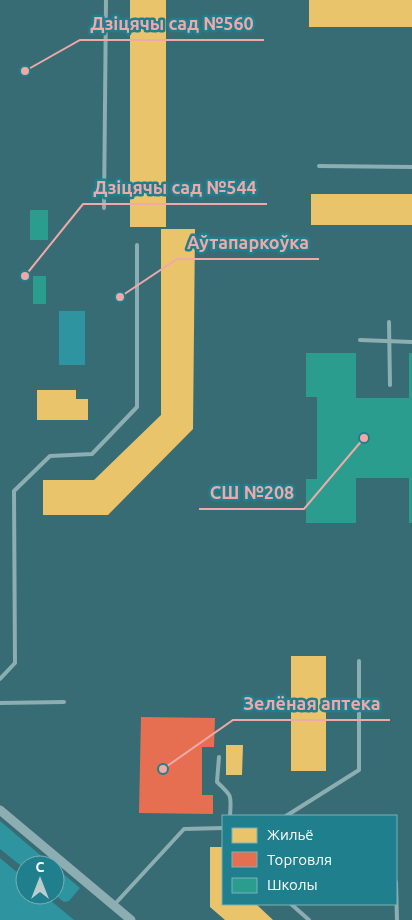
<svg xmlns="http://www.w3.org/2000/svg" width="412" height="920" font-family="Ubuntu,sans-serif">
  <rect width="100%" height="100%" fill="#386c74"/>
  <g fill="#2e949f">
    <rect x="59" y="311" width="26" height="54"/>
    <path d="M0,821L52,865H25V869L0,849Z"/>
    <path d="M0,858L25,879V895H44L74,920H0Z"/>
    <path d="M55,867L80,888L69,901L64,902L55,895Z"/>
  </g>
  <g fill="#e9c46a">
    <rect x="130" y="0" width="36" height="227"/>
    <rect x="309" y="0" width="103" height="27"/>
    <rect x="311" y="194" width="101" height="31"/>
    <path d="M161,229H195L193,429L108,515H43V480H94L161,415Z"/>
    <path d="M37,390H76V399H88V420H37Z"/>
    <rect x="291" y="656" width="35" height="115"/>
    <path d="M226,745H243L242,775H226Z"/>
    <path d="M210,847H223V904H256L273,920H225L210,907Z"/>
  </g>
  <path fill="#e76f51" d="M141,717L215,718L214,747H202V795H213V814L139,813Z"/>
  <g fill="#2a9d8f">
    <rect x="30" y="210" width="18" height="30"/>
    <rect x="33" y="276" width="13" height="28"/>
    <path d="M306,353H356V398H409V353H412V523H409V478H356V523H306V479H317V397H306Z"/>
  </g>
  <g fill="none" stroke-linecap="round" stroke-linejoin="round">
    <g stroke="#8cadb1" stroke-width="4">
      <path d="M319,166L412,167"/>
      <path d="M104,208L106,0"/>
      <path d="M389,322L390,385"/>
      <path d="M360,340L412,342"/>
      <path d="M0,679L15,663L14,491L50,456L92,454L137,407V245"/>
      <path d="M0,703L64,702"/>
      <path d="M219,757L217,782C233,797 231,795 230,816"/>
      <path d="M286,816L359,770V661"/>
      <path d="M396,882L397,920"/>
      <path d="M291,904L309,920"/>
      <path d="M114,905L184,829L223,828"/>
    </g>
    <path stroke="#8cadb1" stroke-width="9" d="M0,810L131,920"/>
  </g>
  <path fill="none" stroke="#efa9a9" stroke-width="2" d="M25 71L80 40H264M25 276L83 204H267M120 297L177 259H319M364 438L304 509H199M163 769L233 720H390"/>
  <g fill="#efa9a9" stroke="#207f8c" stroke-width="2">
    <circle cx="25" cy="71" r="5"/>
    <circle cx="25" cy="276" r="5"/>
    <circle cx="120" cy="297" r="5"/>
    <circle cx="364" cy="438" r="5"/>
    <circle cx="163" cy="769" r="5"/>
  </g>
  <g font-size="18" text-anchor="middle" font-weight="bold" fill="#efa9a9" stroke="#207f8c" stroke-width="5" stroke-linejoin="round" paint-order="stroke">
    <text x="172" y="30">Дзіцячы сад №560</text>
    <text x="175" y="194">Дзіцячы сад №544</text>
    <text x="248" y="249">Аўтапаркоўка</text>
    <text x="252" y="499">СШ №208</text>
    <text x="312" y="710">Зелёная аптека</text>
  </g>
  <rect x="222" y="815" width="175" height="90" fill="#207f8c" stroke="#79b2ba"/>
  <rect x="232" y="828" width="25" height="15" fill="#e9c46a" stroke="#79b2ba"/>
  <text x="267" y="840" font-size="15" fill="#ffffff">Жильё</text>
  <rect x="232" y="852" width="25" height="15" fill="#e76f51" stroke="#79b2ba"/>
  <text x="267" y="865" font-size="15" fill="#ffffff">Торговля</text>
  <rect x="232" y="878" width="25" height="15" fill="#2a9d8f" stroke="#79b2ba"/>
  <text x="267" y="890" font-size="15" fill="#ffffff">Школы</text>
  <g transform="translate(40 880)"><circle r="24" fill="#207f8c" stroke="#79b2ba"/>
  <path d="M0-4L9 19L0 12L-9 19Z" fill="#b9ccce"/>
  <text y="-8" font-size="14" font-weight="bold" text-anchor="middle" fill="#ffffff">С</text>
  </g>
</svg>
